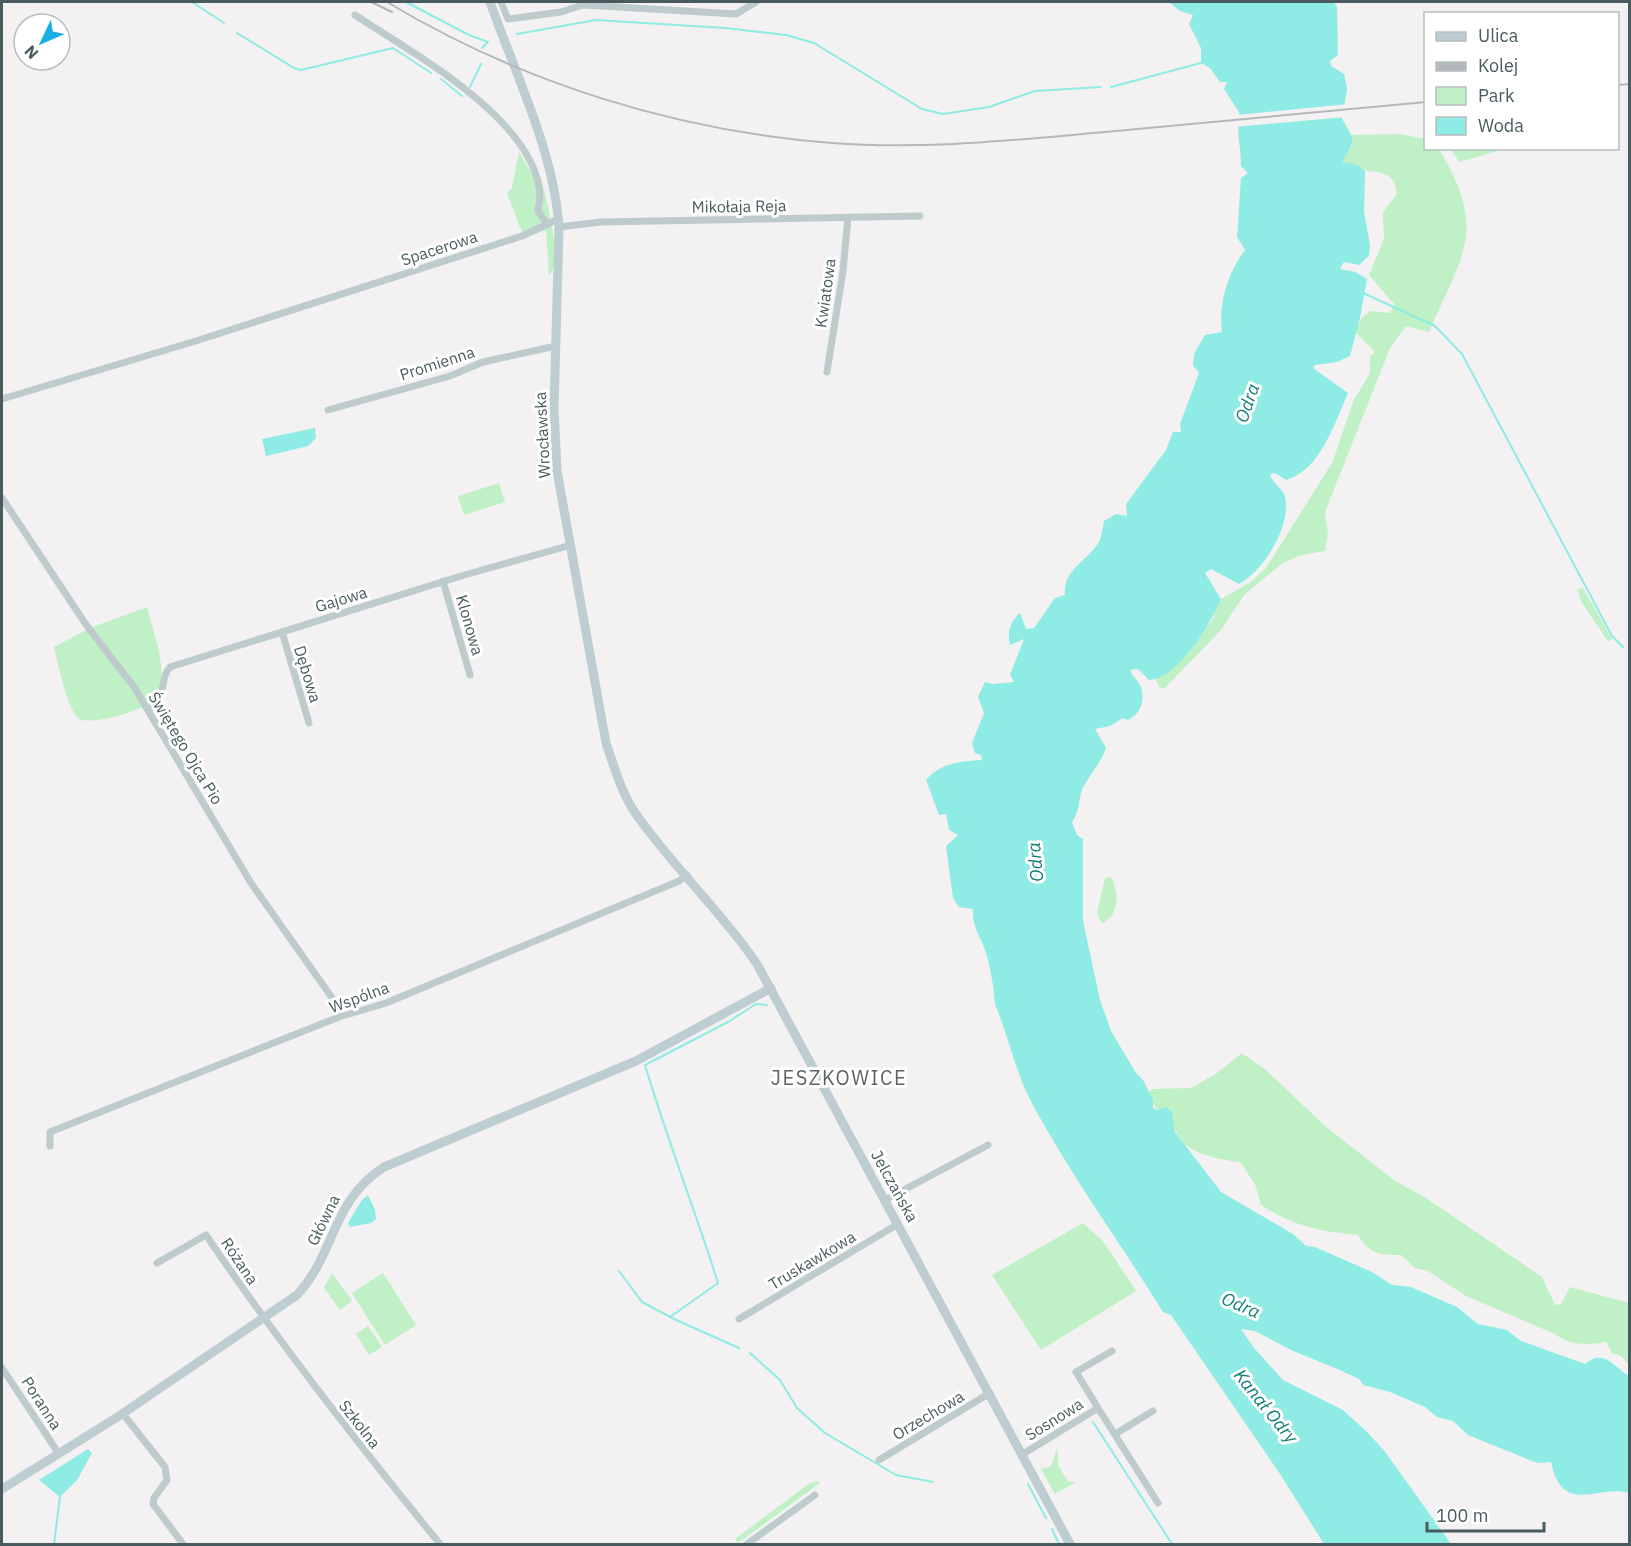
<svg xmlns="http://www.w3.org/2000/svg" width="1631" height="1546" font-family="'IBM Plex Sans',sans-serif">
  <rect width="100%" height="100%" fill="#f3f1f2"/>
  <g fill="#c0f0c5">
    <path d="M1400,134L1425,139L1426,148L1439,149C1488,231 1463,253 1429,332L1406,326L1390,348L1325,512L1328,533L1325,551L1301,555L1283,563L1244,595L1220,631L1164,689L1159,687L1156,680L1184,658L1212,620L1221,599L1251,582L1266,568L1332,463L1354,400L1370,373V356L1375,352L1356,333C1358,322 1361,317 1371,311L1390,313L1394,304L1369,275L1384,239L1383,212L1397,194C1395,175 1386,173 1368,171C1363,170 1360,166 1355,165C1349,164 1347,165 1341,162L1352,146V135Z"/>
    <path d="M1451,149H1505L1459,162Z"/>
    <path d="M519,152L535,179L541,178C546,199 564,260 549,276L546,230L524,238L507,193L512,188Z"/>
    <path d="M499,483L505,502L464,515L458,496Z"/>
    <path d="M1583,588L1612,639L1608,641L1582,603L1577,589Z"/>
    <path d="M147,607C153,631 166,664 160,688C159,692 153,701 150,703C139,711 86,728 77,717C65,702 59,666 54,647L90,628Z"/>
    <path d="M1111,877C1120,895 1119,914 1102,924L1097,913L1105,878Z"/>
    <path d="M1242,1053L1267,1071L1325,1126L1395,1181L1426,1198L1542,1277L1555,1305L1561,1304L1570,1287L1629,1303V1365L1621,1356L1612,1353L1606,1342C1588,1345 1570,1346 1555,1334L1466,1296L1428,1271L1415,1268L1401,1255C1380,1255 1369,1254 1358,1235C1319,1231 1295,1227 1261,1205L1255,1184L1240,1162C1223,1160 1200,1156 1186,1145C1178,1139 1176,1128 1170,1122C1158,1108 1154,1111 1149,1092L1152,1089L1191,1088L1217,1073Z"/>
    <path d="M1083,1223L1103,1241L1136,1291L1041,1350L992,1275Z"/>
    <path d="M332,1273L352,1301L340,1310L324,1288Z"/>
    <path d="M383,1273L416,1325L385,1345L352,1293Z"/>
    <path d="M368,1326L382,1347L369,1355L356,1334Z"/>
    <path d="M1057,1448L1059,1467L1068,1481L1076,1482L1055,1494L1041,1469L1051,1466Z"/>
    <path d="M818,1481L820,1483L738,1543L735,1539L810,1483Z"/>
  </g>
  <g fill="#8eece4">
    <path d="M1169,2H1334L1337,7L1338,55L1330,61L1331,66L1344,74L1347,89L1342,119C1357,144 1355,139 1342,162L1358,165L1365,171L1364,212L1370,245L1369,256L1359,265L1344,262L1340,269L1355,272L1367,279L1360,318L1350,356L1337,362L1315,365L1313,368L1348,393C1335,422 1320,471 1286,480L1275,473L1270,474C1272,484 1283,488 1285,497C1292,525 1263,572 1239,584L1211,569L1205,573L1221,599C1212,622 1177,680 1149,680L1138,669L1130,670C1132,677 1139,681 1141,687C1145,701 1141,714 1128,720L1123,718L1110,726L1095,729L1106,748C1099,767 1089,774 1082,790C1078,801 1080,811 1072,822L1077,835L1083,839V921L1100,1000L1111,1031L1136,1073L1143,1080L1153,1100V1108L1158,1110L1166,1107L1172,1112L1175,1132L1221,1192L1293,1234L1306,1246L1315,1247L1372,1272L1392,1285L1411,1287L1457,1307L1478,1324L1507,1330L1521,1341L1585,1364C1605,1348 1613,1367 1629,1376V1493C1600,1484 1562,1517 1551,1462L1537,1463L1468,1435L1453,1421L1437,1417L1425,1407L1390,1392L1363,1385L1359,1379L1342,1371L1291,1350L1255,1331L1241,1329L1254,1348L1283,1380L1343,1410L1369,1434L1386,1453L1451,1544H1324L1280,1474L1171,1315L1163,1312C1121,1244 1072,1177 1034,1107C1016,1075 1009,1038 995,1004C994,988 991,972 987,956C983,940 971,927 973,909L959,907L953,898L946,846L958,835L949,830L946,814L939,815L926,780C940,763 961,761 982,760L981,755L975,753L972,743L984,713L978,697L985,682L993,684L1014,682L1010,675L1024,639L1010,645C1007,633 1010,621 1020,613L1026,629L1034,628L1055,598L1065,595C1062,569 1090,560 1100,540C1102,534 1103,526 1104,521L1116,514L1127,516L1126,504L1166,450L1173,432H1181L1180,424L1199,373L1193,365L1194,354L1205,335L1222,332C1218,304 1228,272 1245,250L1237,237L1241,178L1248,173L1241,166C1241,147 1236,130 1239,112L1224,89L1227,82H1220L1210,68L1201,63V48L1189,24L1193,15L1180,11Z"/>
    <path d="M315,428L316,438L308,446L266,456L262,439Z"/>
    <path d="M368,1195L375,1210L376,1219L371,1223L350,1227L348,1223L362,1200Z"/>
    <path d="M88,1449L92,1453L77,1480L60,1497L39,1480Z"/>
  </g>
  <path fill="#f3f1f2" d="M1348,104L1346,117L1234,127L1236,115Z"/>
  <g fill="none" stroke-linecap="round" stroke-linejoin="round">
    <g stroke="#8eece4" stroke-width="2">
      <path d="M192,2L224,23"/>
      <path d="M406,2L469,35L488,42L482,48"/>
      <path d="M237,33L294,68L301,70L393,48L431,73"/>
      <path d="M517,34L596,20L725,28L786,35L814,43L922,109L943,114L989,107L1035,91L1101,87"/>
      <path d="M441,79L462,96"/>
      <path d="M470,87L481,64"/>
      <path d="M1111,87L1201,63"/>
      <path d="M1363,293L1435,326L1462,354L1612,636L1623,647"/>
      <path d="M619,1271L642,1302L674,1319L739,1348"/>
      <path d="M670,1317L718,1283C695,1210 667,1139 645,1065L728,1022L756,1004L767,1005"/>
      <path d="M750,1353L780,1380L797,1408L825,1433L896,1475L933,1482"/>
      <path d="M1093,1422L1172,1544"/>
      <path d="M1028,1484L1046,1518"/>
      <path d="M1052,1529L1059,1544"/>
      <path d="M54,1544L60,1497"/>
    </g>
    <g stroke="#bdcbcd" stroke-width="7">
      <path d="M501,2L508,19L561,12L586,4"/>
      <path d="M584,5L736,14L756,2"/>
      <path d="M355,15C412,53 539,121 540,198C540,203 538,206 538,211L547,224"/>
      <path d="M559,227L600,222L920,216"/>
      <path d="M827,372L843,271L848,217"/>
      <path d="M2,399L199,340L522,236L558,219"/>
      <path d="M328,410L450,376L483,362L556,346"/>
      <path d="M2,498L87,626L134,687L251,883L335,1002L339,1017"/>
      <path d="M443,581L470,675"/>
      <path d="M282,632L309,723"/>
      <path d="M149,712C151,704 155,701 160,695C165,688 161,677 170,667L461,576L571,545"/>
      <path d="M50,1146V1132L339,1017L386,1003L679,881L687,875"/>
      <path d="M885,1200L988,1145"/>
      <path d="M157,1263L206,1235C279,1343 358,1444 440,1544"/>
      <path d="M739,1319L898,1224"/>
      <path d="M2,1368L59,1454"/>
      <path d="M1098,1408L1076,1372L1112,1351"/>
      <path d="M123,1414L165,1467L167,1480L154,1498L153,1504L183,1544"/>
      <path d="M1115,1434L1153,1411"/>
      <path d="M1023,1454L1098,1408L1158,1503"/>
      <path d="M879,1460L990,1393"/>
      <path d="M747,1544L815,1495"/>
    </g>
    <g stroke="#bdcdd2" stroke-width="9">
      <path d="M490,2C515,73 554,152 559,227L554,409L557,471L606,743C614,767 622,794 636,814C673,867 721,911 757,964L1070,1544"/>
      <path d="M2,1489L119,1416L297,1295C336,1253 331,1201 384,1167L636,1061L771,988"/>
    </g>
    <g stroke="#b3b8bb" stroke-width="2">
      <path d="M371,2L392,12"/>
      <path d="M387,2C522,83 676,131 832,143C924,150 1014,140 1105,132C1212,122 1319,112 1426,102"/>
      <path d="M1618,85L1630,84"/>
    </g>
  </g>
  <g text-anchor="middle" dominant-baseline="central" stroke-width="6" stroke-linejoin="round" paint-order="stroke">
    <g font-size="16" fill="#495b5e" stroke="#fff">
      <text transform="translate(739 206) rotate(-1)">Mikołaja Reja</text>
      <text transform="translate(439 248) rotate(-18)">Spacerowa</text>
      <text transform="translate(825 293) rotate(-82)">Kwiatowa</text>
      <text transform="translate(437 363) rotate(-18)">Promienna</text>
      <text transform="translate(542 435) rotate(-93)">Wrocławska</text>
      <text transform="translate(341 599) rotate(-17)">Gajowa</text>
      <text transform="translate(470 625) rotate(74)">Klonowa</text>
      <text transform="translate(308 674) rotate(73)">Dębowa</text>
      <text transform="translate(186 748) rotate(59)">Świętego Ojca Pio</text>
      <text transform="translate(359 997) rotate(-20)">Wspólna</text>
      <text transform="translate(895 1186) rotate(61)">Jelczańska</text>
      <text transform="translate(323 1220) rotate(-64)">Główna</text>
      <text transform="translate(812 1260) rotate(-31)">Truskawkowa</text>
      <text transform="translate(240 1261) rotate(56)">Różana</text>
      <text transform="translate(42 1403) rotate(57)">Poranna</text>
      <text transform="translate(928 1415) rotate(-31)">Orzechowa</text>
      <text transform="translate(1054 1419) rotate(-32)">Sosnowa</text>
      <text transform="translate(360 1424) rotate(52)">Szkolna</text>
    </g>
    <g font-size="18" font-style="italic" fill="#0e7e74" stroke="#fff">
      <text transform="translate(1247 403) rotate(-71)">Odra</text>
      <text transform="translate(1035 862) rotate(-95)">Odra</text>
      <text transform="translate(1241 1305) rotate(23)">Odra</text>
      <text transform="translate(1266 1406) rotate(51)">Kanał Odry</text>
    </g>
    <g font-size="20" letter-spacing="1.5" fill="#5d6466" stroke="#fff">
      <text x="839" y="1077">JESZKOWICE</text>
    </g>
  </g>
  <rect width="1631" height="1546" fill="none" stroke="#495b5e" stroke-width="6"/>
  <rect x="1424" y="12" width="195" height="138" fill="#ffffff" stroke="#b6bdbf" stroke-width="1.5"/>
  <rect x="1436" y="32" width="30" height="9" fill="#bdcdd2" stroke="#b6bdbf" stroke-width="1.5"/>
  <text x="1478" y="42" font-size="18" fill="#495b5e">Ulica</text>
  <rect x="1436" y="62" width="30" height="9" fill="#b3b8bb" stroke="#b6bdbf" stroke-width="1.5"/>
  <text x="1478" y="72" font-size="18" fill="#495b5e">Kolej</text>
  <rect x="1436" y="87" width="30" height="18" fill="#c0f0c5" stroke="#b6bdbf" stroke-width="1.5"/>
  <text x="1478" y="102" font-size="18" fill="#495b5e">Park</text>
  <rect x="1436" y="117" width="30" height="18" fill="#8eece4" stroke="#b6bdbf" stroke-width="1.5"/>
  <text x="1478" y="132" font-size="18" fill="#495b5e">Woda</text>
  <g transform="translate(42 42) rotate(226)"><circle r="28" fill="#ffffff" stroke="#b6bdbf" stroke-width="1.5"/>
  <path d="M0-4.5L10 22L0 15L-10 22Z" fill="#1aaee4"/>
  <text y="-9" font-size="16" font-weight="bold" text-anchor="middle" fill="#495b5e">N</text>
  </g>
  <path d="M1427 1522v9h117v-9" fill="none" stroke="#495b5e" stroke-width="3"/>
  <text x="1436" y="1522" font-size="18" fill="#495b5e" stroke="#ffffff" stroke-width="4.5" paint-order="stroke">100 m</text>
</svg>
